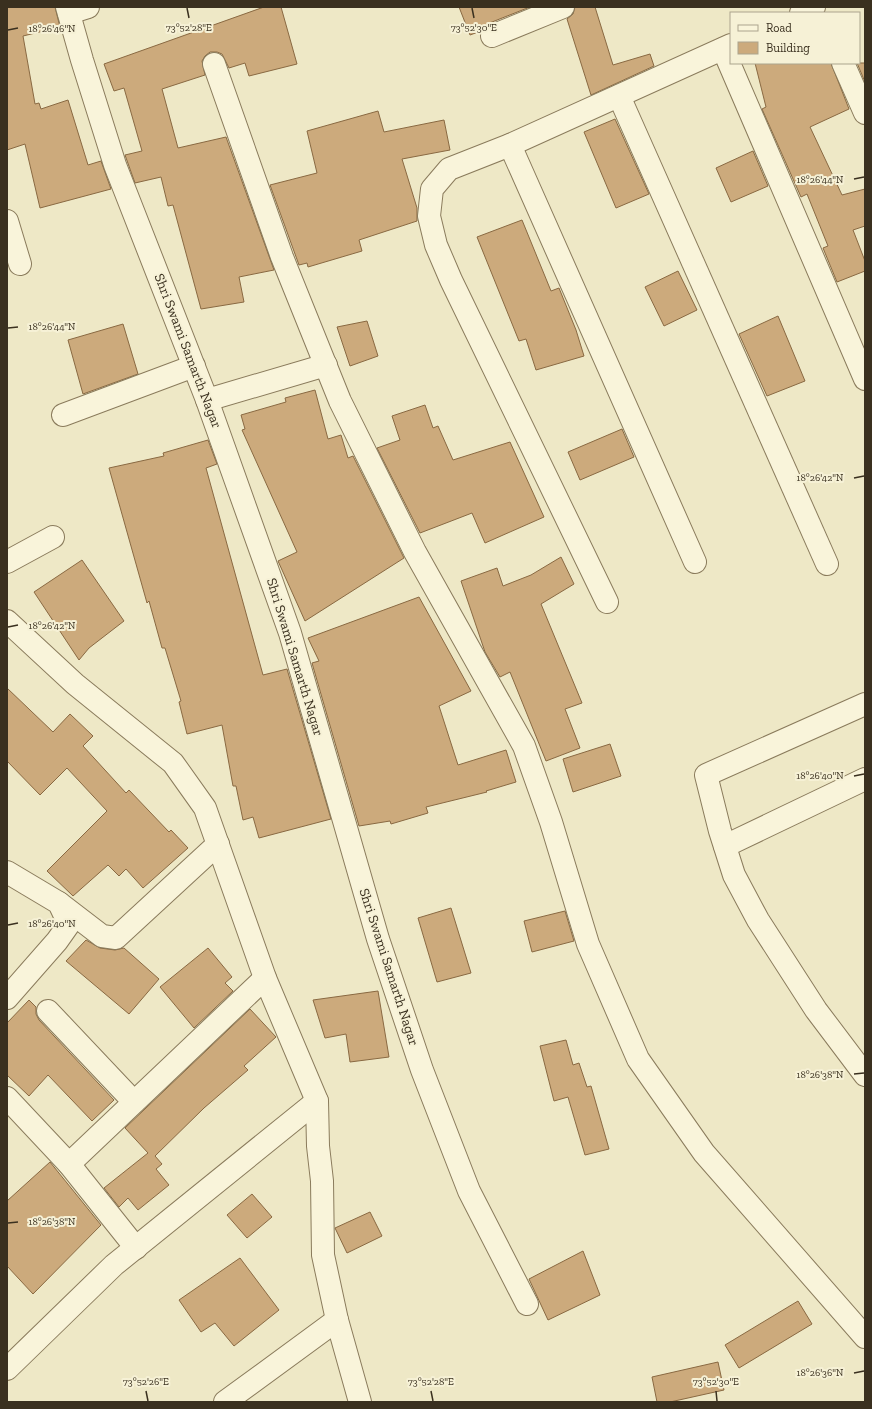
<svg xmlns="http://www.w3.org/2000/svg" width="872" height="1409" font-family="'Zilla Slab',serif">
  <rect width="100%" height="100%" fill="#eee8c6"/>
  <g fill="#ccaa7c" stroke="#896942">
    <path d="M7,7H55L60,27L23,36L35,104L39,103L41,109L68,100L88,165L101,161L111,189L40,208L25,144L7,150Z"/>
    <path d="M264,7H281L297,64L249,76L245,63L229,68L222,54L217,52H210L205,56L202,61L205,75L162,89L178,148L226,137L274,270L239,277L244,302L201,309L173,205L168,206L161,177L135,183L125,155L142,151L124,88L114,91L104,64Z"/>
    <path d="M459,7H530L487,24L481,31L470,35Z"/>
    <path d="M575,7H595L613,65L650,54L654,66L591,95L567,19L573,14Z"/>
    <path d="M755,63H831L849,109L810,127L842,195L865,189V226L853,230L865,261V271L837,282L823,248L828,246L807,194L801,197L762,109L766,107Z"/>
    <path d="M857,63H865V82Z"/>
    <path d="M378,111L384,132L444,120L450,150L402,159L417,208V221L359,240L362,251L308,267L307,263L299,265L270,185L317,173L307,131Z"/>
    <path d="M615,119L649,194L616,208L584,132Z"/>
    <path d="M753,151L768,186L731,202L716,168Z"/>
    <path d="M522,220L551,291L559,288L576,330L584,356L536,370L526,339L519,341L477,237Z"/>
    <path d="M678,271L697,310L664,326L645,287Z"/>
    <path d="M778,316L805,381L767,396L739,334Z"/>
    <path d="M367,321L378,356L350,366L337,327Z"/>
    <path d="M123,324L138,374L83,394L68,340Z"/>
    <path d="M315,390L328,439L341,435L348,458L353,456L404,558L305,621L278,561L297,552L242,430L245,429L241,415L286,402L285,398Z"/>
    <path d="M425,405L433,428L438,426L453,460L510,442L544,517L485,543L472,513L420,533L377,448L400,440L392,416Z"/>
    <path d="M622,429L634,457L580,480L568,452Z"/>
    <path d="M208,440L217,464L206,468L263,675L287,669L331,819L259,838L253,817L243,820L236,786H233L222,725L187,734L179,702L181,701L165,648H162L149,601L147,603L109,468L164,456L163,453Z"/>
    <path d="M561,557L574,584L541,604L582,703L565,709L580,748L546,761L510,672L500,677L485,652L461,581L497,568L503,586L531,575Z"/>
    <path d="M82,560L124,621L89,648L79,660L34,592Z"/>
    <path d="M419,597L471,691L439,706L458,765L506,750L516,782L486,791L487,792L426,807L428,813L391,824L390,821L359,826L312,663L319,661L308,638Z"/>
    <path d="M7,688L53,732L70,714L93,736L83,746L126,793L129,790L169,832L171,830L188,848L143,888L126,869L119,876L108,865L73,896L47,871L107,811L67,768L40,795L7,761Z"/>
    <path d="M610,744L621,776L573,792L563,759Z"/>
    <path d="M451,908L471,973L437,982L418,918Z"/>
    <path d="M565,911L574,941L532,952L524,921Z"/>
    <path d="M86,940L100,948L115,950L124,948L159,979L129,1014L66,961Z"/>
    <path d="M208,948L232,977L225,983L233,991L194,1028L160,987Z"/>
    <path d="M378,991L389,1057L350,1062L346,1034L325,1038L313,1000Z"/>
    <path d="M29,1000L36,1007V1014L39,1020L114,1100L92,1121L48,1075L29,1096L7,1075V1023Z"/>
    <path d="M250,1009L276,1037L244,1066L248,1070L204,1108L155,1156L162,1164L156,1169L169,1185L138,1210L128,1198L119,1207L104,1188L148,1153L125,1128Z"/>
    <path d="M566,1040L573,1065L579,1063L587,1087L591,1086L609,1149L585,1155L568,1097L554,1101L540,1046Z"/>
    <path d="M50,1162L101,1225L33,1294L7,1266V1201Z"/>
    <path d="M252,1194L272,1217L247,1238L227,1215Z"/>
    <path d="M370,1212L382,1236L347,1253L335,1228Z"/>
    <path d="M583,1251L600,1295L548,1320L529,1279Z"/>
    <path d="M240,1258L279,1310L234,1346L215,1323L201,1332L179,1300Z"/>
    <path d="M798,1301L812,1324L739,1368L725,1345Z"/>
    <path d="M718,1362L724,1390L670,1402H657L652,1377Z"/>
  </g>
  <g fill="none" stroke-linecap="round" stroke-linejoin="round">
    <defs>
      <g id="minor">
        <path d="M67,7L82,60L115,165L207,400L290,633L378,939L422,1070L469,1191L527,1304"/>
        <path d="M69,13L88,7"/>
        <path d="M801,13L814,7"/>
        <path d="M492,36L563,7"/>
        <path d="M723,49L865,379"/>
        <path d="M843,63L865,113"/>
        <path d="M214,64L282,257L340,401L415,552L524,746L551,822L588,944L638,1059L704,1153L865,1337"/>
        <path d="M619,96L827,564"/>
        <path d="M510,145L695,562"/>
        <path d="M7,221L20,264"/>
        <path d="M207,400L326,365"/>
        <path d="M63,415L194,366"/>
        <path d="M7,562L53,537"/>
        <path d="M607,602L451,280L436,245L429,216L432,189L449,169L510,145L731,45"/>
        <path d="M7,621L75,684L173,763L205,808L265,978L317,1101L318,1146L322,1181L323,1255L337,1320L360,1402"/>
        <path d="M865,704L706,775L720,831L734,875L758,920L816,1010L865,1075"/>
        <path d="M725,846L865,779"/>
        <path d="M7,872L59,903L69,924L57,941L7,998"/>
        <path d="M59,903L102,936L116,938L218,844"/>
        <path d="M48,1011L134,1102"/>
        <path d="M7,1098L69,1164L136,1248"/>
        <path d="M69,1164L265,978"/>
        <path d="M7,1369L114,1265L317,1101"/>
        <path d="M225,1402L337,1320"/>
      </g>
    </defs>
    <use href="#minor" stroke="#8a7b5c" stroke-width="24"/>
    <use href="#minor" stroke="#f9f4da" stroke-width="22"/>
  </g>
  <path fill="none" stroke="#3a301f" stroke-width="1.5" d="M187,8L189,18M472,8L474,18M8,30L18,28M854,179L864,177M8,328L18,327M854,478L864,476M8,627L18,625M854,776L864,774M8,925L18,923M854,1074L864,1073M8,1223L18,1222M854,1373L864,1371M146,1391L148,1401M431,1391L433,1401M716,1391L717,1401"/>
  <g text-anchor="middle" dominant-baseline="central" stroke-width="4" stroke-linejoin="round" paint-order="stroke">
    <g font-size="14" fill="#3a301f" stroke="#f6f1d6">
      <text transform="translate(188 351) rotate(69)">Shri Swami Samarth Nagar</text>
      <text transform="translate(295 657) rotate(73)">Shri Swami Samarth Nagar</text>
      <text transform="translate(389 967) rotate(72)">Shri Swami Samarth Nagar</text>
    </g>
  </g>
  <g font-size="10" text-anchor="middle" fill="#3a301f" stroke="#f6f1d6" stroke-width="4" stroke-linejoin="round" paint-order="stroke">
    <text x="189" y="31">73°52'28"E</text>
    <text x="474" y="31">73°52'30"E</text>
    <text x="52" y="32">18°26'46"N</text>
    <text x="820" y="183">18°26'44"N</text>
    <text x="52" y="330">18°26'44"N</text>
    <text x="820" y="481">18°26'42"N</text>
    <text x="52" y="629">18°26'42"N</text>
    <text x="820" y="779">18°26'40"N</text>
    <text x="52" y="927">18°26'40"N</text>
    <text x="820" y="1078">18°26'38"N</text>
    <text x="52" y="1225">18°26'38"N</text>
    <text x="820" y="1376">18°26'36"N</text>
    <text x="146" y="1385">73°52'26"E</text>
    <text x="431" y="1385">73°52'28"E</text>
    <text x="716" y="1385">73°52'30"E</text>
  </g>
  <rect width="872" height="1409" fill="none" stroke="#3a301f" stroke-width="16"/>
  <rect x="730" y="12" width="130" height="52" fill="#f6f1d6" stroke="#aba48d"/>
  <rect x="738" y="25" width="20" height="6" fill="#f9f4da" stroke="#aba48d"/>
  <text x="766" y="32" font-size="12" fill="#3a301f">Road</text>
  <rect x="738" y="42" width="20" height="12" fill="#ccaa7c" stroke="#aba48d"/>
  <text x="766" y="52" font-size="12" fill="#3a301f">Building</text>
</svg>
